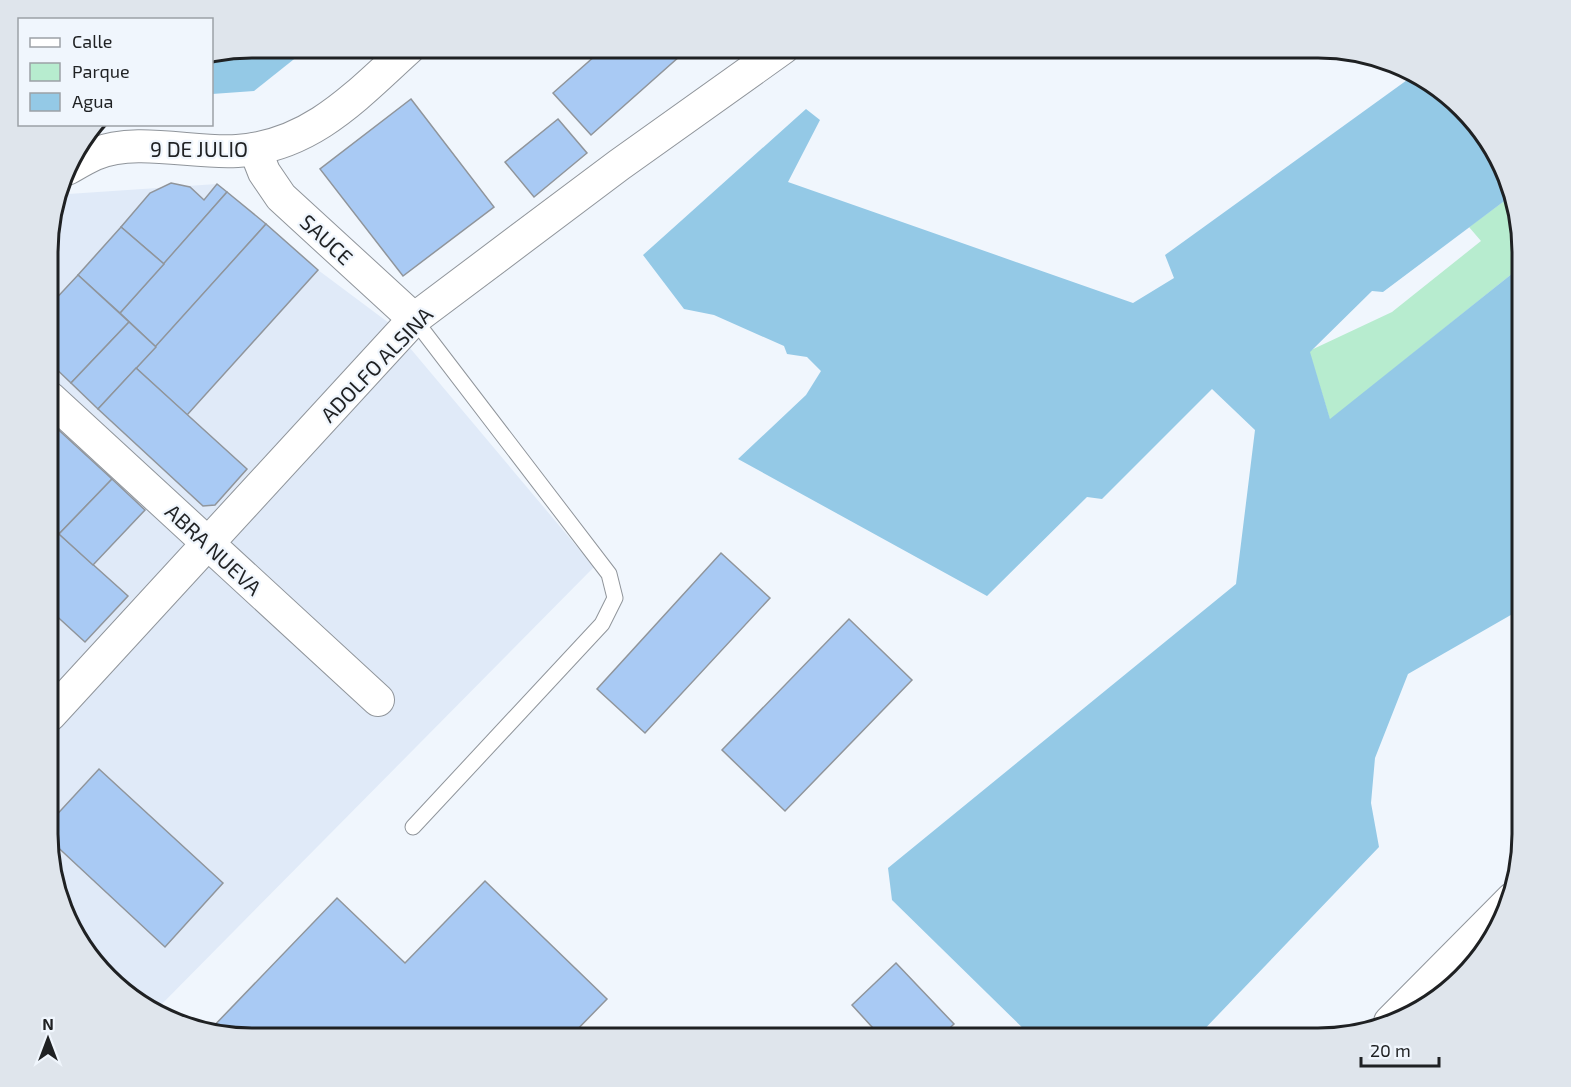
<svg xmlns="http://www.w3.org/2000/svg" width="1571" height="1087" font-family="'Exo 2',sans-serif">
  <rect width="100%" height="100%" fill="#f0f6fd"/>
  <path fill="#e0eaf8" d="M217,184L318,270L389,323L594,567L155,1011L128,997L76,937L50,861V226L55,208L68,194Z"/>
  <path fill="#b7eccf" d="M1511,196L1523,239V265L1330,420L1309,351L1392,312L1481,241L1469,227Z"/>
  <g fill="#94c9e6">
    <path d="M253,48H308L254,91L212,94V56Z"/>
    <path d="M1414,75L1443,90L1502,162L1511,196L1383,292L1372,291L1310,352L1330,419L1523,265V608L1408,674L1375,758L1371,803L1379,847L1195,1039H1034L892,900L888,868L1236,584L1255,430L1212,389L1102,499L1087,497L987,596L738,459L806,395L821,371L807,357L787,354L784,346L714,315L684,309L643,255L806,109L820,120L788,182L1133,303L1174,278L1165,255Z"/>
  </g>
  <g fill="#a9caf4" stroke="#90959b" stroke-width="1.5">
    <path d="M604,48H689L591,135L553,93Z"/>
    <path d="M411,99L494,207L403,276L320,169Z"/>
    <path d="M558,119L587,153L534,197L505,162Z"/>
    <path d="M171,183L190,187L204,200L217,184L227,192L164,264L121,227L150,193Z"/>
    <path d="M227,192L266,224L156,347L120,313Z"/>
    <path d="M266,224L318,270L187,415L136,368Z"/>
    <path d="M121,227L164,264L120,313L78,275Z"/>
    <path d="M78,275L129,322L71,383L50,363V305Z"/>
    <path d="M129,322L156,347L98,409L71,383Z"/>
    <path d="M136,368L247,469L215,505L203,506L98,409Z"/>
    <path d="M50,422L112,479L59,534L128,596L85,642L50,610Z"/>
    <path d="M112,479L145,510L93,565L59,534Z"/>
    <path d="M721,553L770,598L645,733L597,689Z"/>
    <path d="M849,619L912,680L785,811L722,750Z"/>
    <path d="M99,769L223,883L165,947L50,840V822Z"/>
    <path d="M485,881L607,999L568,1039H239L208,1032L337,898L405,963Z"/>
    <path d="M896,963L954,1024L938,1039H883L852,1005Z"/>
  </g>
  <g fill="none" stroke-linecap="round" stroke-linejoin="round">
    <defs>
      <path id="lane" d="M413,827L602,624L615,598L609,574L414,319"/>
      <g id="street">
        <path d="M255,149L264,172L281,197L414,319"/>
        <path d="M67,169C76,164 86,158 95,154C136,137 194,154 237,151C312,146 357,95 409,48"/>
        <path d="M50,398L378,700"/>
        <path d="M50,715L414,319L619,165L783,48"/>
        <path d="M1390,1022L1512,899"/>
      </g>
    </defs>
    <use href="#lane" stroke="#90959b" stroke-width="17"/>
    <use href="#street" stroke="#90959b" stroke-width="34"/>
    <use href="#lane" stroke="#fff" stroke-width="15"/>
    <use href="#street" stroke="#fff" stroke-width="32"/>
  </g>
  <g text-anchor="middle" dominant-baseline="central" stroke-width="4.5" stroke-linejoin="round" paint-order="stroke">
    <g font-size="21" fill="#1f2123" stroke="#f0f6fd">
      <text x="199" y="148">9 DE JULIO</text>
      <text transform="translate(327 239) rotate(43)">SAUCE</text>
      <text transform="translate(376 364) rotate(-46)">ADOLFO ALSINA</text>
      <text transform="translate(214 549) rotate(43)">ABRA NUEVA</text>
    </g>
  </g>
  <path d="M0 0H1571V1087H0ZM252 58H1318A194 194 0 0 1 1512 252V834A194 194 0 0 1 1318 1028H252A194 194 0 0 1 58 834V252A194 194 0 0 1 252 58Z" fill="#dfe5ec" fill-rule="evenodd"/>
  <path fill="none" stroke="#1f2123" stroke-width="3" d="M252 58H1318A194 194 0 0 1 1512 252V834A194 194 0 0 1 1318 1028H252A194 194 0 0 1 58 834V252A194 194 0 0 1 252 58Z"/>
  <rect x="18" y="18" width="195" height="108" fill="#f0f6fd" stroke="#9ca1a6" stroke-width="1.5"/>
  <rect x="30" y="38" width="30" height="9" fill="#ffffff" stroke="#9ca1a6" stroke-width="1.5"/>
  <text x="72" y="48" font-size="18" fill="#1f2123">Calle</text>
  <rect x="30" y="63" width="30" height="18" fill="#b7eccf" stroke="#9ca1a6" stroke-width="1.5"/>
  <text x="72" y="78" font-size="18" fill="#1f2123">Parque</text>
  <rect x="30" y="93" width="30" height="18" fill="#94c9e6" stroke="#9ca1a6" stroke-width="1.5"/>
  <text x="72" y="108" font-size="18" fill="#1f2123">Agua</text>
  <g transform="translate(48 1039)" stroke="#f0f6fd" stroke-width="4.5" paint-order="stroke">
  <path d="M0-4.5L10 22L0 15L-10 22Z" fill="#1f2123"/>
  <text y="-9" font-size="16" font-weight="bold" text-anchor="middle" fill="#1f2123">N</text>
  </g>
  <path d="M1361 1057v9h78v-9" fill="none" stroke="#1f2123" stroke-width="3"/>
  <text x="1370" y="1057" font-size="18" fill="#1f2123" stroke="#f0f6fd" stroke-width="4.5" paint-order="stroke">20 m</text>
</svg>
